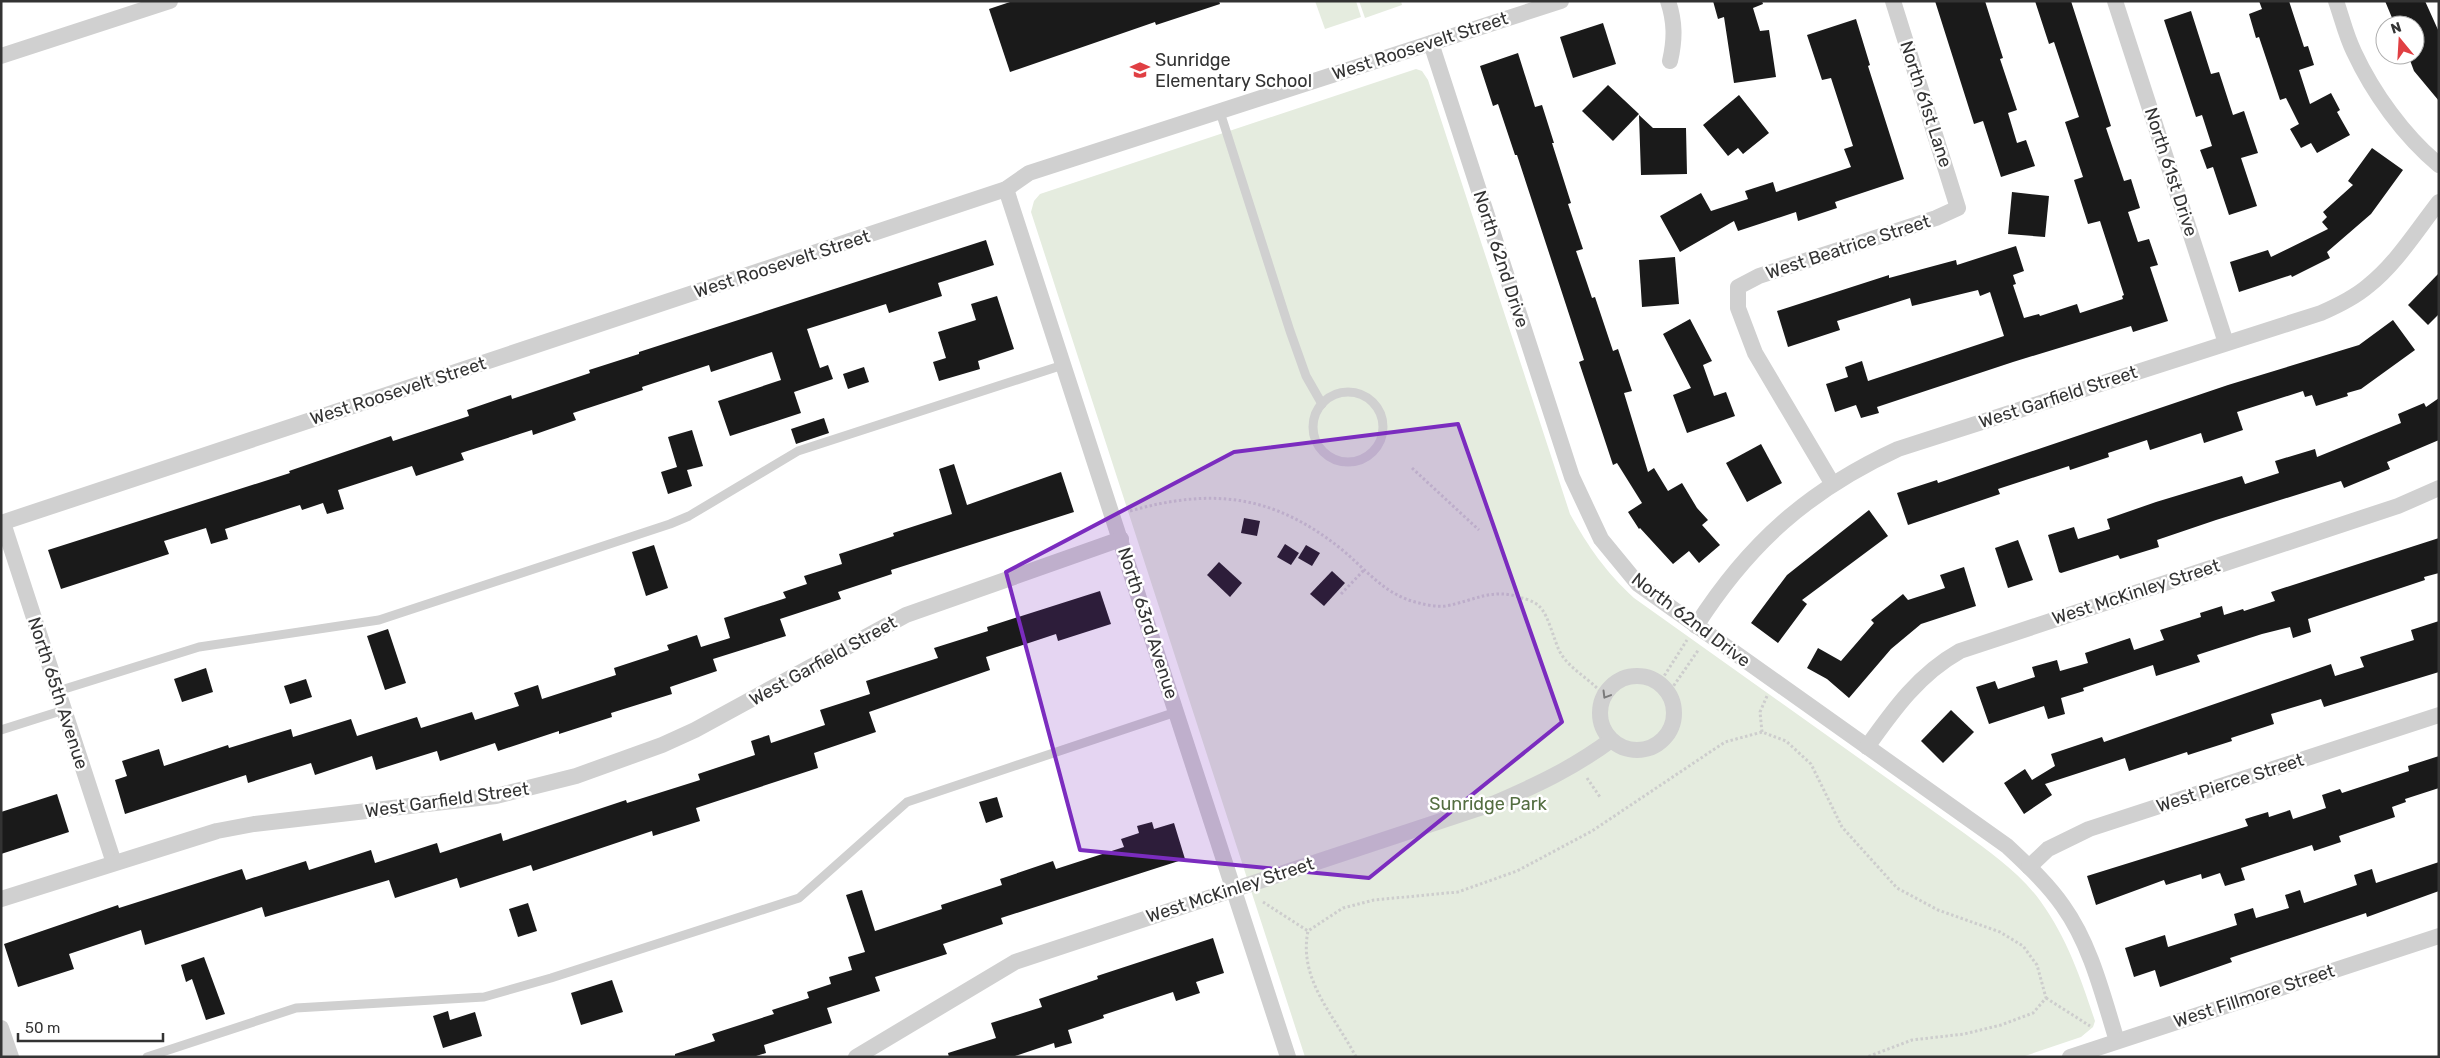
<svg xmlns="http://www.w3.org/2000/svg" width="2440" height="1058" font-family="Rubik,sans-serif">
  <rect width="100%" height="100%" fill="#fff"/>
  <g fill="#e5ecdf">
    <path d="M1315,1H1356L1361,17L1325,29Z"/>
    <path d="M1359,1H1401L1402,5L1365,18Z"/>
    <path d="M1416,69L1422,71L1428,80L1570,514C1589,548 1605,571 1634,598L1964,833C1991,853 2021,874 2041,902C2067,938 2081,979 2095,1021L2093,1027L2081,1037L2022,1057H1305L1031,212L1034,201L1040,194Z"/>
  </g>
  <g fill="#1a1a1a">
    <path d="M1013,1H1219L1220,4L1156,25L1155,22L1010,72L989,9Z"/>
    <path d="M1713,1H1762L1763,4L1753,8L1760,31L1769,30L1776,77L1734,83L1724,17L1718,19Z"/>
    <path d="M1935,1H1985L2003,58L2000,59L2017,110L2008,113L2017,143L2026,140L2035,166L2001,177L1983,121L1974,124Z"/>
    <path d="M2035,1H2071L2111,126L2106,128L2124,181L2131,179L2140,208L2128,212L2138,242L2149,239L2158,265L2150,267L2168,321L2133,332L2131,326L2013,362L1877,407L1879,413L1861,418L1856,405L1835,412L1826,384L1848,377L1845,367L1862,361L1868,381L2004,336L1990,292L1980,296L1978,290L1912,306L1910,298L1837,321L1840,330L1788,347L1777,311L1889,275V278L1956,260L1957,265L2016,246L2024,271L2013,275L2016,284L2013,285L2024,318L2039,314L2040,316L2077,304L2080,313L2123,299L2122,296L2124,295L2100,221L2088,224L2074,180L2083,177L2065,122L2079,117L2054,42L2049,44Z"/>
    <path d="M2259,1H2289L2304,47L2308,46L2314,65L2299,70L2310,104L2331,93L2340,110L2337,112L2350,135L2317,153L2311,143L2301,148L2290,129L2299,124L2286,98L2280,100L2259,37L2256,38L2249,14L2262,9Z"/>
    <path d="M2385,1H2425L2439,32V101L2414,71L2408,55H2415V25H2395Z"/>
    <path d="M2191,11L2211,74L2219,72L2233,115L2244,111L2258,153L2241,158L2257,206L2229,215L2213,167L2207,169L2200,150L2212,146L2202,115L2196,117L2164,20Z"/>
    <path d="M1856,19L1870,65L1868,66L1904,179L1835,202L1837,208L1798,221L1796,212L1738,231L1734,221L1680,252L1660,216L1701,193L1711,211L1748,199L1745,191L1773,182L1776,192L1851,167L1844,149L1853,146L1831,78L1822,80L1807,35Z"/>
    <path d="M1603,23L1616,64L1573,78L1560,37Z"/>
    <path d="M1518,53L1535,107L1542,105L1554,143H1552L1571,203L1568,204L1583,249L1576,251L1587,283L1592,298L1595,297L1613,351L1618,349L1632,391L1624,393L1648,472L1654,468L1668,491L1682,483L1697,508L1708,520L1702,525L1720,545L1699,563L1689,551L1673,564L1640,528L1639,529L1628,512L1642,503L1617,463L1613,465L1579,362L1584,360L1517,155H1515L1498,104L1493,106L1480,66Z"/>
    <path d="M1608,85L1639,114L1613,141L1582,111Z"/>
    <path d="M1739,95L1769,133L1743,154L1738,148L1728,156L1703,125Z"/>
    <path d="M1639,115L1653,128H1686L1687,174L1641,175Z"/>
    <path d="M2372,148L2403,170L2371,214L2327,252L2330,258L2292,277L2291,275L2239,292L2230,262L2268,250L2271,257L2328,229L2322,222L2327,217L2323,212L2353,185L2348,181Z"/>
    <path d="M2012,192L2049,196L2045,237L2008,234Z"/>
    <path d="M986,240L994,265L938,283L942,296L889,313L886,304L807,329L820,368L828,365L833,379L794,392L801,413L730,436L718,401L781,380L772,352L711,372L709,365L642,387L643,390L573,413L576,420L533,435L532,430L461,453L464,460L416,476L412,466L338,490L344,509L327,514L323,503L302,510L300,505L225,529L228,539L211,544L206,528L164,541L169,554L61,589L48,550L290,473L289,471L391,436L393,441L469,416L467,410L511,395L512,399L590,373L589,370L639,354V352Z"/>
    <path d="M1675,257L1679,304L1642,307L1639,260Z"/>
    <path d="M2439,273V314L2428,325L2408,305Z"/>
    <path d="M997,296L1014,349L978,361L980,369L939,381L933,362L946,358L938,332L976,320L971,304Z"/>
    <path d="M1690,319L1712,361L1703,365L1714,396L1726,392L1735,416L1687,433L1673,395L1691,388L1663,334Z"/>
    <path d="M2393,320L2415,350L2361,389L2347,393L2348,396L2316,406L2312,395L2305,397L2303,391L2237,412L2243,430L2204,443L2201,433L2150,450L2147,440L2108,453L2109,457L2070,470L2069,466L1998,489L2000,494L1908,525L1897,493L1937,480L1938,483L2228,385L2359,345Z"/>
    <path d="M864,367L869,382L848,389L843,374Z"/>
    <path d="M2439,398V440L2387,462L2390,469L2344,488L2341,481L2216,520L2157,540L2159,547L2120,559L2118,555L2061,573L2059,572L2048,535L2074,527L2078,539L2110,529L2107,519L2156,502L2242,476L2245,484L2279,473L2275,461L2315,449L2317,457L2401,423L2398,414L2424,403L2426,407Z"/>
    <path d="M824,418L829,433L796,444L791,429Z"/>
    <path d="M692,430L703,466L687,470L692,486L668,494L661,472L677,467L668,437Z"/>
    <path d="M1761,444L1782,483L1747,502L1726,463Z"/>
    <path d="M954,464L967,505L1061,472L1074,512L891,570L892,574L838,592L841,599L780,619L786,636L713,659L717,671L670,687L672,694L611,713L612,717L559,734V731L498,751L495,743L440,761L437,751L376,770L372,756L315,775L311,763L248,783L246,775L125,814L115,780L127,776L122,761L159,749L164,766L228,745L229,748L291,729L293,737L351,719L357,736L417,717L421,728L472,712L475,720L519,706L514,693L538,685L542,699L616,675L614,668L669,650L667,645L697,635L701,647L730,638L724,618L786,598L783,592L807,584L804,576L842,564L839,554L894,536L893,533L952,514L939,469Z"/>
    <path d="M1869,510L1888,536L1802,600L1807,604L1778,643L1751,623L1787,575Z"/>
    <path d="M1244,518L1260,521L1257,536L1241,533Z"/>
    <path d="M2439,538V573L2424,577L2425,580L2308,619L2311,632L2293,638L2290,627L2262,634L2197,655L2200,662L2156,676L2153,665L2083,688L2084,691L2061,698L2065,714L2048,719L2044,706L1989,724L1976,687L1995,681L1998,689L2035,677L2032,667L2057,660L2060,671L2088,663L2085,653L2130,638L2134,650L2164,640L2160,630L2201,617L2200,613L2222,606L2224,615L2243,609L2244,611L2275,601L2271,592Z"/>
    <path d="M2018,540L2033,580L2008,588L1995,548Z"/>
    <path d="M1285,544L1299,553L1291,565L1277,557Z"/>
    <path d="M654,545L668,588L646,596L632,552Z"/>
    <path d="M1306,545L1320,553L1312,566L1298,558Z"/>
    <path d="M1219,562L1242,583L1230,597L1207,575Z"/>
    <path d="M1964,567L1976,606L1921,624L1891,649L1849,698L1827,679L1807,668L1818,648L1841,661L1874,623L1871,620L1903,594L1908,600L1945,588L1940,575Z"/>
    <path d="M1332,571L1345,583L1324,606L1310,594Z"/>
    <path d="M1100,591L1111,624L1058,641L1056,634L986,657L990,670L869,712L876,732L814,753L818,768L696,808L700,821L653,836L652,831L533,871L531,865L460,888L457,878L395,898L389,880L265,917L262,907L145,945L141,930L69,954L74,969L18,987L4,944L118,905L119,908L242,869L246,880L306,861L309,870L371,850L375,863L437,843L440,853L501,833L503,841L626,800L627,803L700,780L698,774L755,755L751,741L769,735L771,743L825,725L820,710L870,694L866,681L938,658L934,648L988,631L987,627Z"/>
    <path d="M2439,621V672L2324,707L2321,699L2271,714L2274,724L2231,738L2232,741L2188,755L2187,752L2129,771L2125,758L2045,784L2052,795L2024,814L2004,783L2025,769L2032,780L2055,766L2051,754L2102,737L2104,742L2331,664L2335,676L2364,667L2360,657L2414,640L2411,630Z"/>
    <path d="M388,629L406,683L385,690L367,636Z"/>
    <path d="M206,668L213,692L182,702L174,679Z"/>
    <path d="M306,679L312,697L290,704L284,686Z"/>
    <path d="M1951,710L1974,732L1943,763L1921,741Z"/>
    <path d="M2439,756V788L2405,799L2406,802L2392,807L2395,817L2339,836L2341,842L2314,851L2312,845L2241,868L2245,880L2225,886L2220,873L2202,879L2201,874L2166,885L2164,880L2096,905L2087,876L2248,826L2245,819L2268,812L2269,817L2290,810L2293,819L2326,808L2322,795L2340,789L2342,793L2409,771L2408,766Z"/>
    <path d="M57,794L69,832L1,854V812Z"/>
    <path d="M997,797L1003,817L986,823L979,802Z"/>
    <path d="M1152,822L1154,829L1174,823L1185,859L1001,918L1003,924L943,944L947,954L875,977L880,991L827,1008L832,1023L764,1045L766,1053L753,1057H675V1054L715,1041L712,1034L774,1014L772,1010L809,998L807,992L831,984L829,977L852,970L848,957L865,952L846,895L862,890L875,931L942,909L941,905L1002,885L1000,879L1053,861L1056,869L1124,847L1121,839L1139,833L1137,826Z"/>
    <path d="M2439,862V891L2367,917L2366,913L2230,958L2232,962L2160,987L2155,970L2134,977L2125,948L2165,935L2168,947L2237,925L2234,914L2253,908L2256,918L2289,908L2285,895L2300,890L2304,903L2357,885L2354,875L2372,869L2376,883Z"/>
    <path d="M528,903L537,931L518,937L509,909Z"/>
    <path d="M1213,938L1224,973L1196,982L1200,993L1176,1001L1173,992L1103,1015L1104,1018L1068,1030L1072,1043L1055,1048L1054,1043L1012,1057H949L948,1053L996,1038L991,1023L1042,1007L1039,999L1098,979L1097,976Z"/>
    <path d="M204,957L225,1014L206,1020L192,979L186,982L181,965Z"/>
    <path d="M612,980L623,1012L581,1025L571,993Z"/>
    <path d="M448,1011L450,1020L475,1012L482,1036L443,1048L433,1016Z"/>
  </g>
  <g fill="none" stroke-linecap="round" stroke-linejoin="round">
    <g stroke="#cdcdcd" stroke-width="3" stroke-dasharray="2.5 2.5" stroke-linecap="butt">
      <path d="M1412,468L1479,530"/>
      <path d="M1130,511C1211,488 1272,494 1340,548C1366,569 1384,595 1419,603C1427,605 1437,607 1445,606C1475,601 1491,587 1522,598C1527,599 1535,602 1539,606C1549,615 1554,642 1561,654C1572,671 1592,680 1604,696"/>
      <path d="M1341,594L1364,570"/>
      <path d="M1659,684L1687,640"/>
      <path d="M1668,694L1699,649"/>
      <path d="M1762,732L1760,712L1767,696"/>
      <path d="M1587,778L1600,797"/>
      <path d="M1263,902L1308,931"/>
      <path d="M2046,998L2090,1026"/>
      <path d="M1356,1057C1335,1016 1298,980 1308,931L1343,908L1374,900L1458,892L1517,871L1592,831L1725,742L1762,732L1786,741L1811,764L1842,827L1897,888L1938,910L2000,932L2023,946L2037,965L2046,998L2033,1013L2001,1025L1964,1034L1912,1040L1867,1057"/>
    </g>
    <g stroke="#d0d0d0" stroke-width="9">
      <path d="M1220,112L1290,331L1306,376L1322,404"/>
      <circle cx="1348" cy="427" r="35"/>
      <path d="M58,691L199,647L379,620L670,524L689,516L798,451L1063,365"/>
      <path d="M1,730L64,710"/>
      <path d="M147,1057L296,1008L484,997L551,978L799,898L907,802L1176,712"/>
    </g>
    <g stroke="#d0d0d0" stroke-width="16">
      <path d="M1668,1C1675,22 1675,39 1670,61"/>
      <path d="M2115,1L2226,343"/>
      <path d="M2336,1C2342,18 2346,36 2354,52C2373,93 2404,136 2439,165"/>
      <path d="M1431,43L1572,477L1601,539L1638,584L2007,846C2027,865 2047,883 2063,906C2091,945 2103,996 2117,1041"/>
      <path d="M1,56L170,1"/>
      <path d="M1006,189L1288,1057"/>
      <path d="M1832,483L1755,353L1738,308V287L1759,276L1936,218L1958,208L1893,1"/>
      <path d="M1,523L1006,189L1029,173L1561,1"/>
      <path d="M3,523L114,863"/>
      <path d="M1696,626C1749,543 1809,490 1898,449L2321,313C2337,306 2354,298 2368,286C2396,264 2417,230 2439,202"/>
      <circle cx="1637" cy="713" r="37"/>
      <path d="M1867,747C1894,709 1919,674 1960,651L2398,506L2439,488"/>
      <path d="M2029,867L2048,849L2089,829L2439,715"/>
      <path d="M1,899L217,831L254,824L496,796L576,776L662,745L695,730L906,615L1121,539"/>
      <path d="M1,1028L11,1057"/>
      <path d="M856,1057L1015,962L1495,803C1537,785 1575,767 1611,740"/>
      <path d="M2070,1057L2439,936"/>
    </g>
  </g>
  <defs><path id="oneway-chevron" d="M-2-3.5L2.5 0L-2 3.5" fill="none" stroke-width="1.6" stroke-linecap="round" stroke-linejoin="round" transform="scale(1.25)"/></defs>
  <use stroke="#7a7a7a" href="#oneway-chevron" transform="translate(1606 695) rotate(121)"/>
  <path fill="#7b2cbf" fill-opacity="0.2" stroke="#7b2cbf" stroke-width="4" stroke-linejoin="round" d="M1458,424L1562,722L1369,878L1080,850L1006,572L1234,452Z"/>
  <defs>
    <symbol id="school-bare" viewBox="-9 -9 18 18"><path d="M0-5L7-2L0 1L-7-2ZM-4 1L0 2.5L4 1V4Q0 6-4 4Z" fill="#e03f43" stroke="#fff" stroke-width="2.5" paint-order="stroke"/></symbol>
  </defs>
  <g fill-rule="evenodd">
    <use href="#school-bare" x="1126" y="56" width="28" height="28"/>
  </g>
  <g text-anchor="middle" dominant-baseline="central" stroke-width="5" stroke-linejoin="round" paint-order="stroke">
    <g font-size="18" fill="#333" stroke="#fff">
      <text transform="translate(1420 46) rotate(-18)">West Roosevelt Street</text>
      <text transform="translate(1926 104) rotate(72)">North 61st Lane</text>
      <text transform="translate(2171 172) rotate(72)">North 61st Drive</text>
      <text transform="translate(1848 247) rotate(-18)">West Beatrice Street</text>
      <text transform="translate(1501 259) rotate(72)">North 62nd Drive</text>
      <text transform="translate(782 264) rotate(-18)">West Roosevelt Street</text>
      <text transform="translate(398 391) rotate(-18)">West Roosevelt Street</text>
      <text transform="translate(2058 397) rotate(-18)">West Garfield Street</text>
      <text transform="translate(2136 592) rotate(-18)">West McKinley Street</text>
      <text transform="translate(1691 620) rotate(37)">North 62nd Drive</text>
      <text transform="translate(1148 623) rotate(72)">North 63rd Avenue</text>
      <text transform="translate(823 661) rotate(-29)">West Garfield Street</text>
      <text transform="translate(58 693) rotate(72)">North 65th Avenue</text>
      <text transform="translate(2230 783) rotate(-18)">West Pierce Street</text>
      <text transform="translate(447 800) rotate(-8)">West Garfield Street</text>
      <text transform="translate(1230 890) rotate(-18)">West McKinley Street</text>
      <text transform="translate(2254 996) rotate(-18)">West Fillmore Street</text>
    </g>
    <g font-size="18" fill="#333" stroke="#fff" text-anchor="start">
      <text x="1155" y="60">Sunridge<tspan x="1155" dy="21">Elementary School</tspan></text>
    </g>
    <g font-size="18" fill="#546e41" stroke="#fff">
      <text x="1488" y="804">Sunridge Park</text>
    </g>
  </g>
  <rect width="2440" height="1058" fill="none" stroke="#333333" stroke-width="5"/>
  <g transform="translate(2400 40) rotate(342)"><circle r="24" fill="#ffffff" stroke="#adadad"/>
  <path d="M0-4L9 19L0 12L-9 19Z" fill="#e03f43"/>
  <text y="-8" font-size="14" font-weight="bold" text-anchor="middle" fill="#333333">N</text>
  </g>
  <path d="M18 1033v8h145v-8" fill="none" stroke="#333333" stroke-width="2.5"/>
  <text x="25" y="1033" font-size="15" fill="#333333" stroke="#ffffff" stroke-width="4" paint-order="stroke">50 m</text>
</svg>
